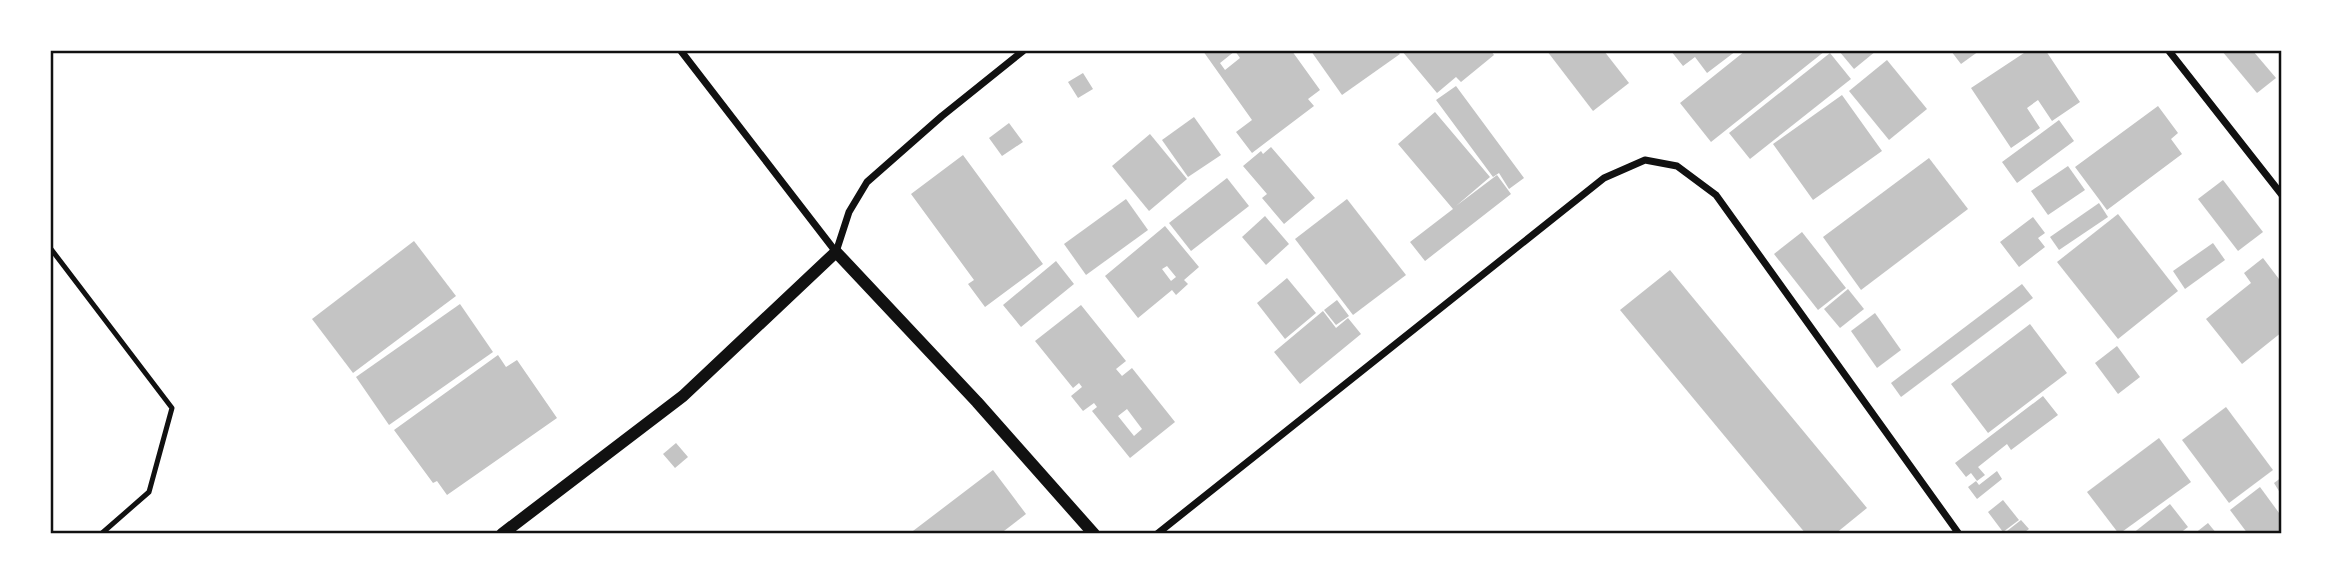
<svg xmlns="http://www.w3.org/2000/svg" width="2333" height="585" font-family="Barlow,sans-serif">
  <rect width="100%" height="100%" fill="#fff"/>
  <g fill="#c4c4c4" fill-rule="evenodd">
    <path d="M1203,51H1292L1320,90L1308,99L1314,106L1252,153L1236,132L1252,120ZM1235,51L1240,58L1225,70L1220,63Z"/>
    <path d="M1311,51H1397L1400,54L1342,95Z"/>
    <path d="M1402,51H1491L1494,55L1461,82L1456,77L1437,93Z"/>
    <path d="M1547,51H1604L1629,83L1593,111Z"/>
    <path d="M1671,51H1736L1707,73L1695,57L1683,66Z"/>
    <path d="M1745,51H1825L1711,142L1680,103Z"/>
    <path d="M1839,51H1876L1854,69Z"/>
    <path d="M1951,51H1979L1961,64Z"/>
    <path d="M2027,51H2046L2080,102L2052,121L2038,100L2027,108L2040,128L2011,148L1971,88Z"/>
    <path d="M2222,51H2253L2276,78L2257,93Z"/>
    <path d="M1830,53L1851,79L1750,159L1729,133Z"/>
    <path d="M1887,60L1927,109L1889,140L1849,91Z"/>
    <path d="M1083,73L1093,89L1078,98L1068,82Z"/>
    <path d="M1456,86L1524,178L1509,189L1499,173L1493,177L1436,100Z"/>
    <path d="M1842,95L1882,151L1813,200L1773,144Z"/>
    <path d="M2158,106L2178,133L2171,139L2182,154L2107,210L2075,167Z"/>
    <path d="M1435,112L1490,177L1456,206L1497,175L1511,194L1425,261L1410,242L1453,209L1398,144Z"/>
    <path d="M1194,117L1221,155L1188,177L1162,140Z"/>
    <path d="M2059,120L2074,141L2017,183L2002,162Z"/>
    <path d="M1009,123L1023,142L1002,156L989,138Z"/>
    <path d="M1150,134L1187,179L1149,211L1112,166Z"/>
    <path d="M1271,147L1315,198L1284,224L1262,198L1267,194L1243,166L1261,151L1263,154Z"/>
    <path d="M963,155L1043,264L985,307L968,284L974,280L911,194Z"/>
    <path d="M1929,158L1968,209L1861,290L1823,237Z"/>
    <path d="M2068,166L2085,190L2048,215L2031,191Z"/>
    <path d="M1227,178L1249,206L1191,251L1169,223Z"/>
    <path d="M2223,180L2263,232L2238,251L2198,199Z"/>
    <path d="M1126,199L1148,230L1086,275L1064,244Z"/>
    <path d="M1347,199L1406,275L1353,315L1295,239Z"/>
    <path d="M2099,203L2108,217L2059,250L2050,237Z"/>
    <path d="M2118,214L2178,291L2118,339L2057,262Z"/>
    <path d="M1265,216L1289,244L1266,265L1242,237Z"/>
    <path d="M2033,217L2045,233L2038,238L2045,247L2019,267L2000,242Z"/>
    <path d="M1165,226L1199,267L1184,280L1188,284L1176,295L1172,290L1138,318L1105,276ZM1167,266L1176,277L1171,281L1162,269Z"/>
    <path d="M1802,232L1846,288L1818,310L1774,254Z"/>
    <path d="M414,241L456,296L353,373L312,319Z"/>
    <path d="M2213,243L2225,260L2185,289L2173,271Z"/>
    <path d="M2263,258L2282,283V332L2242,364L2206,319L2251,283L2244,273Z"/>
    <path d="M1056,261L1074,284L1021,327L1003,305Z"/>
    <path d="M1670,270L1867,508L1835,534H1806L1620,310Z"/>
    <path d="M1287,278L1316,313L1285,339L1257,303Z"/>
    <path d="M2022,284L2033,298L1901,397L1891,383Z"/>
    <path d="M1848,289L1864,309L1840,328L1824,309Z"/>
    <path d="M1337,300L1349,316L1336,325L1324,310Z"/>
    <path d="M460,304L493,352L389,425L356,377Z"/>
    <path d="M1081,305L1126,361L1116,369L1122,376L1132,368L1175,422L1130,458L1092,411L1097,407L1094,403L1083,411L1071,396L1082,387L1079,383L1073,388L1035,341ZM1127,409L1142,429L1134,436L1118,416Z"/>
    <path d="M1323,311L1336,328L1348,318L1361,334L1300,384L1274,352Z"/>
    <path d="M1875,313L1901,350L1877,368L1851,331Z"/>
    <path d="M2030,324L2067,373L1988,433L1951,384Z"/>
    <path d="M2117,346L2140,377L2118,394L2095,363Z"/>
    <path d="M498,355L506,367L517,360L557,418L447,495L437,481L433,483L394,430Z"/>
    <path d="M2043,396L2058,415L2011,450L2007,444L1978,467L1985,475L1977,481L1971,473L1966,477L1955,463Z"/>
    <path d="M2226,407L2273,470L2229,503L2182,440Z"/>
    <path d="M2159,438L2191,482L2119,534L2087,492Z"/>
    <path d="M676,443L688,457L675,468L663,454Z"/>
    <path d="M993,470L1026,514L1000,534H909Z"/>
    <path d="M1997,471L2002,479L1977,499L1968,487L1976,481L1979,485Z"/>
    <path d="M2282,477V496L2274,483Z"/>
    <path d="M2260,487L2282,517V534H2248L2230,510Z"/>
    <path d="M2003,500L2019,520L2003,532L1988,512Z"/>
    <path d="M2170,504L2188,527L2179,534H2132Z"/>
    <path d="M2021,520L2029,529L2022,534H2010L2007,531Z"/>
    <path d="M2208,523L2217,534H2194Z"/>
  </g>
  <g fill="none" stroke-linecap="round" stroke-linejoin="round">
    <path stroke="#111" stroke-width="5" d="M51,249L172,408L149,492L101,534"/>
    <g stroke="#111" stroke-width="7">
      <path d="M681,51L836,252"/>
      <path d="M2169,51L2282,195"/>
      <path d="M836,252L849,212L867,182L942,116L1023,51"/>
      <path d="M1157,534L1604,178L1645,160L1677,166L1716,195L1959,534"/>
    </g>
    <path stroke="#111" stroke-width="12" d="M502,534L683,396L836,252L977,402L1094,534"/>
  </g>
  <rect width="2333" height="585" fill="none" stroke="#ffffff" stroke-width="105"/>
  <rect x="52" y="52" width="2228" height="480" fill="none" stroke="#111" stroke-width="2.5"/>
</svg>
